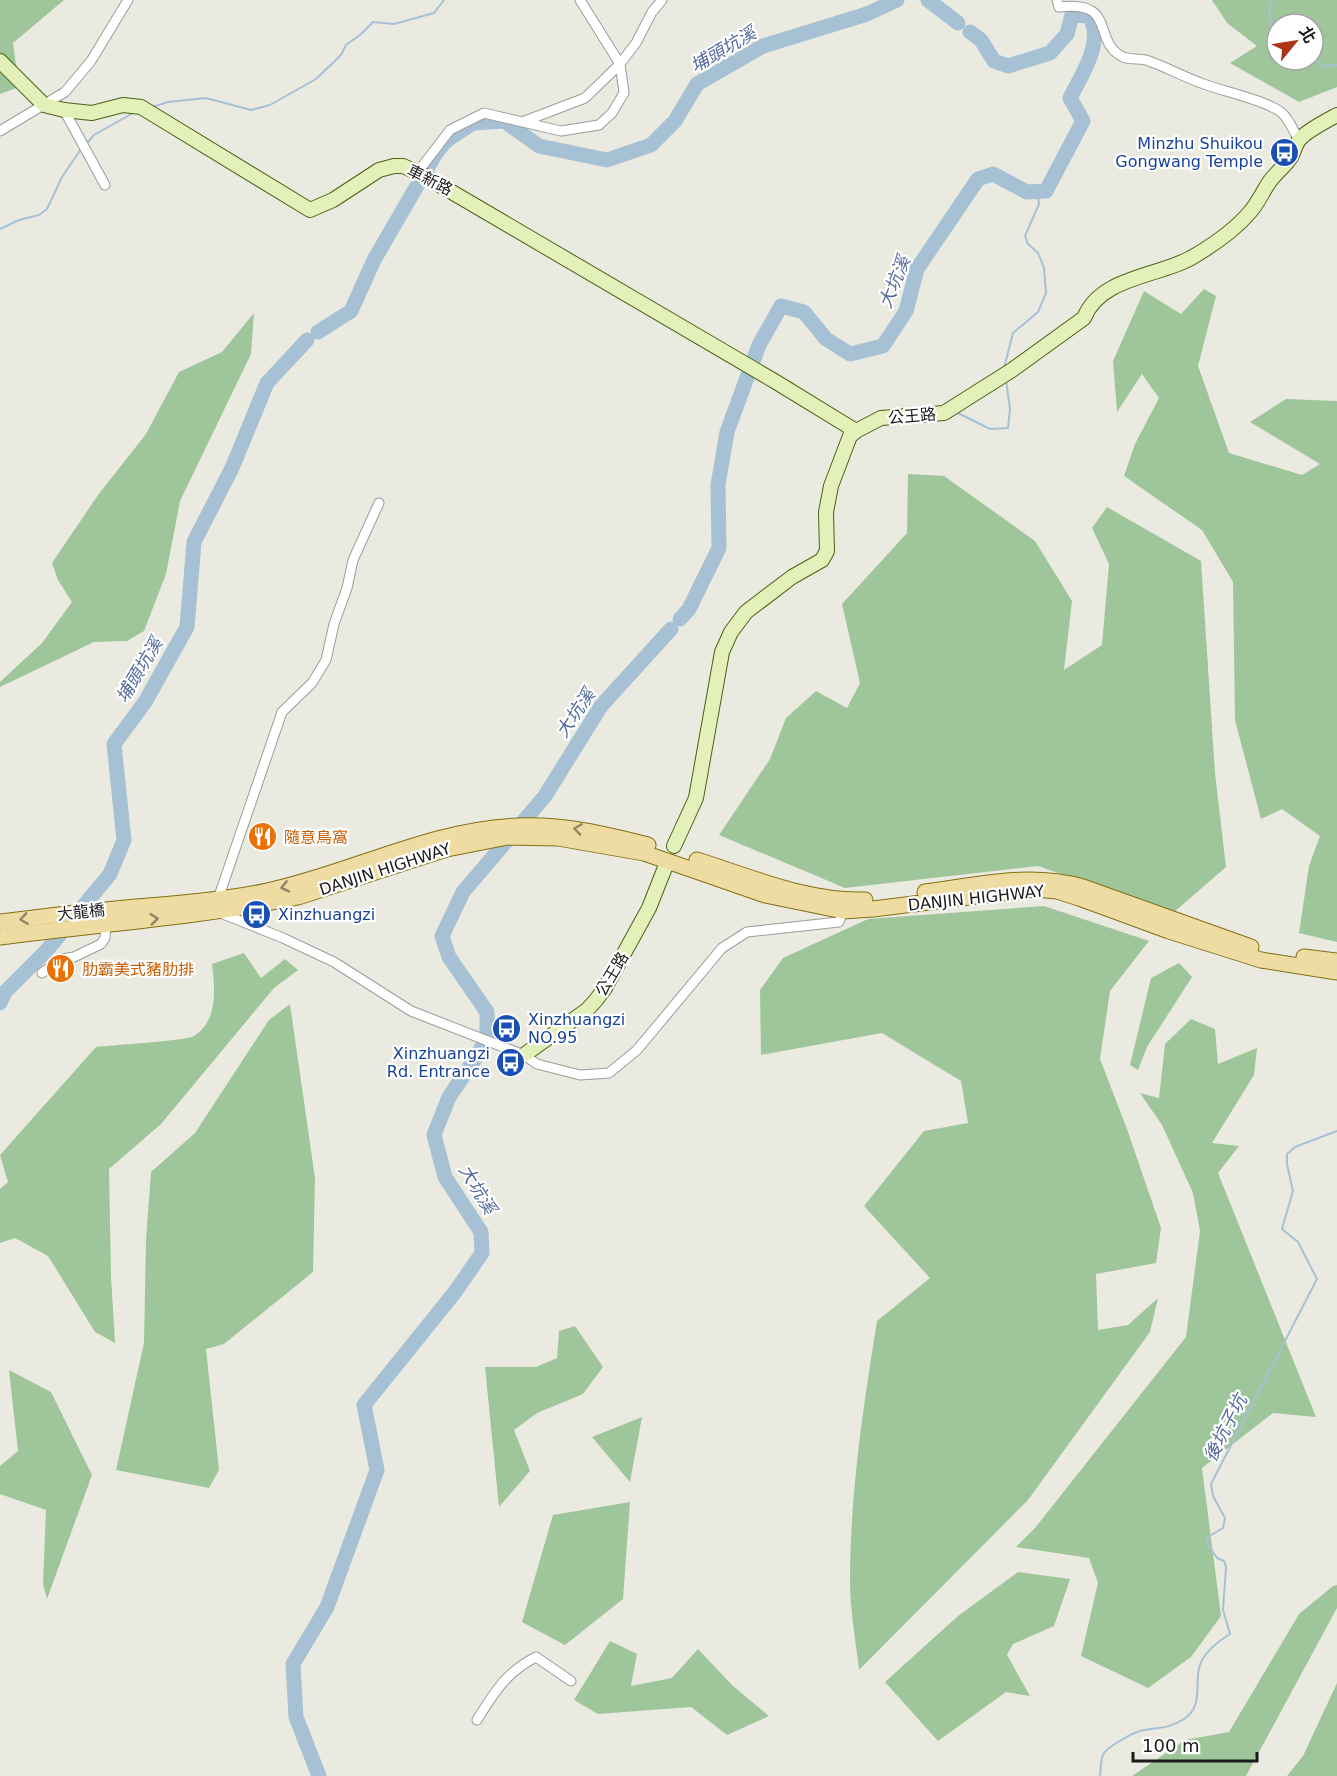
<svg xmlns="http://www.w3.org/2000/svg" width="1337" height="1776" font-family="'DejaVu Sans','Noto Sans TC',sans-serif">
  <rect width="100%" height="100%" fill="#ebeae1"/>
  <g fill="#9fc69b" fill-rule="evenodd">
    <path d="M0,0H64L13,43L19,87L0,94Z"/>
    <path d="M1212,0H1337V87L1299,102L1230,63L1257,46L1227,23ZM1277,24H1313V60H1277Z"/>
    <path d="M1204,289L1216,296L1198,366L1229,453L1302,475L1320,464L1250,422L1286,399L1337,401V942L1299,933L1309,866L1320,836L1282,809L1261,819L1235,720L1233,582L1202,530L1124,476L1135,444L1159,398L1142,374L1117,412L1113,361L1144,291L1181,314Z"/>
    <path d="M254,313L251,354L180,501L166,574L144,631L127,641L94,642L0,687V682L42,643L72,602L58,580L52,563L98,495L146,434L179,372L222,352Z"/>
    <path d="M908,474L944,476L1035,541L1072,601L1064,670L1102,645L1109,564L1092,528L1107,507L1201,561L1215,773L1226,867L1173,913L1038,866L845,888L719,835L770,759L786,718L816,691L847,708L860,683L842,604L907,533Z"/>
    <path d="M1044,906L1149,941L1110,991L1100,1059L1127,1129L1161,1228L1156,1263L1096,1274L1098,1330L1128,1325L1158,1298L1150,1332L1028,1500L859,1670C856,1641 850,1611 850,1582C850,1494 863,1408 877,1321L930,1278L864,1206L924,1131L968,1123L961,1081L882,1033L761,1055L760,990L783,958L868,919Z"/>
    <path d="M244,953L261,978L285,959L298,970L274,988L161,1124L109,1169L111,1276L115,1343L95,1332L48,1256L15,1238L0,1243V1189L8,1182L0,1155L96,1047C111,1045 186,1041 194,1036C218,1021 215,989 212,964Z"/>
    <path d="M1179,963L1192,977L1147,1047L1138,1070L1130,1065L1151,978Z"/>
    <path d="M290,1004L315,1178L313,1272L224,1344L206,1349L219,1470L209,1488L116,1470L144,1343L146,1240L151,1172L195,1133L269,1020Z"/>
    <path d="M1191,1019L1215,1029L1218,1064L1257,1048L1254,1075L1212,1143L1239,1146L1218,1173L1316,1417L1273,1413L1202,1468L1221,1616L1191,1657L1148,1688L1081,1656L1098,1583L1089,1558L1016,1547L1035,1528L1186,1337L1200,1231L1193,1193L1162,1125L1140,1093L1159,1098L1165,1044Z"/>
    <path d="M575,1326L603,1367L583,1394L537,1413L514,1430L530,1471L499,1507L485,1367H536L557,1358L559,1331Z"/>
    <path d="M9,1370L51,1392L92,1475L47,1599L43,1584L46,1510L0,1494V1466L18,1451Z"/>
    <path d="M642,1417L630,1482L592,1437Z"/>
    <path d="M630,1502L623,1599L565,1645L522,1622L553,1515Z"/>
    <path d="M1018,1572L1070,1579L1054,1626L1013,1644L1007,1655L1030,1696L1006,1692L938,1741L885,1682L958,1616Z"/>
    <path d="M1337,1585V1608L1246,1776H1132L1185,1740L1229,1732L1299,1614L1333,1586Z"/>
    <path d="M610,1641L637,1654L631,1686L672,1678L698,1649L733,1686L769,1716L727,1735L691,1707L598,1714L574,1700Z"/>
    <path d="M1337,1683V1776H1287L1303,1756Z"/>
  </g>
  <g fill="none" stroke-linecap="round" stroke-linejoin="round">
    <g stroke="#a7c1d4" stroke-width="2">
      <path d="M1274,0L1269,4L1271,25L1277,30"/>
      <path d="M1313,58L1324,66L1337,65"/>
      <path d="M152,107L168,102L206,98L251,110L270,105L316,79L341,55L346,45L360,35L373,22L394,24L434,13L444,0"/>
      <path d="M87,143L94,135L135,112"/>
      <path d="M0,229L19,220L39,215L47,209L62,177L81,149"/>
      <path d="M1004,368L1013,333L1038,312L1046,293L1044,268L1038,253L1028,244L1025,236L1039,204L1037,191"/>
      <path d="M958,413L990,429L1008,428L1010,409L1006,380"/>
      <path d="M1100,1776C1101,1769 1100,1759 1104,1753C1108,1747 1132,1733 1140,1731C1156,1727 1167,1730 1184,1719C1203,1707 1195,1685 1199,1668C1202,1654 1218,1641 1230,1634L1223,1610L1226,1567L1224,1561L1217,1558L1206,1542L1208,1537L1223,1528L1225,1518L1213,1496L1211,1484L1317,1279L1298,1242L1282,1229L1293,1191L1287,1164V1154L1295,1147L1337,1131"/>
    </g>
    <g stroke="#a7c1d4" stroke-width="15">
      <path d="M928,0L958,23"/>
      <path d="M318,332L351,311L374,260L436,153L447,140L473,123L504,121L539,146L607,160L651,145L675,121L697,84L763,46L867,14L897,0"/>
      <path d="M680,619L689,609L719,548L718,485L727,432L759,345L781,306L804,312L826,339L850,354L883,346L906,311L917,269L978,179L993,174L1027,192L1046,191L1083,121L1070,98C1082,74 1105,41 1089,16L1072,15L1067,34L1050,53L1008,66L994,61L981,40L970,32"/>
      <path d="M0,1003L5,992L47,950L110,874L124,840L114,744L145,702L187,627L194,542L232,468L267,383L307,340"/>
      <path d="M319,1776L296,1717L293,1664L327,1607L377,1470L364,1405L455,1292L482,1253L481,1232L445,1177L434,1135L449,1097L473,1062L487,1038V1012L449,957L442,936L463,892L545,796L601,706L671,629"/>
    </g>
    <defs>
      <g id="street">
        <path d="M1057,0L1059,7C1118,0 1091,41 1123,57C1130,60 1138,58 1146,60C1164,66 1182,76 1201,83C1221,91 1266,100 1282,113C1289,119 1294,132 1299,140"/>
        <path d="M64,110L105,185"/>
        <path d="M525,121L585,98L620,64L636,43L652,12L662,0"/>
        <path d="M0,131L65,92L91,61L128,0"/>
        <path d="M417,173L450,130L484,113L561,131L599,125L612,113L624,93L620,64L580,0"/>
        <path d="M379,503L353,560L347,588L334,624L326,660L312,683L282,712L218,899V912L283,938L334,962L411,1011L524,1055L537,1064L580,1075L609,1073L637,1050L722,948L747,932L839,922L844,908"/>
        <path d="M42,973L62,959L74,957L101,944L105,938L106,924"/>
        <path d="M477,1720C494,1693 506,1672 536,1657L571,1681"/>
      </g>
      <g id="secondary">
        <path d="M0,61L44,105L64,110L92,113L123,105L141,107L310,210L333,200L379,170L394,166H403L421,174L776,382L856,431"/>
        <path d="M674,846L696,798L722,652L731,632L746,612L792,577L822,560L827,551L826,512L831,486L850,436L856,431L881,418L944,413L1012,370L1084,318C1101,275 1162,277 1196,255C1216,243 1235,230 1250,212C1258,203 1263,191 1270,181C1276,173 1285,166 1291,157C1294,152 1295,145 1299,140C1306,131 1326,121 1337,115"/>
        <path d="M524,1055L587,1010L596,1000L605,988L649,908L666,865"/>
      </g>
      <g id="primary">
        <path d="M697,860C751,877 808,902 865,900"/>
        <path d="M925,892C980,885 1028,872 1083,887L1251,947"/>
        <path d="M0,922C45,916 90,911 136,907C180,903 224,900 267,891C351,873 431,829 518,826C563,824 605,834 648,845"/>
        <path d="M0,937C100,924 200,917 298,897L447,849L508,837L558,838L644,853L765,895L843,911L873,909L1034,889L1057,891L1079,898L1169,931L1261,960L1337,972"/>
        <path d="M1304,957L1337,961"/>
      </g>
    </defs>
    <use href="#street" stroke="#9c9c9c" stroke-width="11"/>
    <use href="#secondary" stroke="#4a6211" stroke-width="16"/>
    <use href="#primary" stroke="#807012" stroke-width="17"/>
    <use href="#street" stroke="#fff" stroke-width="9"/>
    <use href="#secondary" stroke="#e3f0ba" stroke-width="14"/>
    <use href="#primary" stroke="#efdca2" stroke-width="15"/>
  </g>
  <defs><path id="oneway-chevron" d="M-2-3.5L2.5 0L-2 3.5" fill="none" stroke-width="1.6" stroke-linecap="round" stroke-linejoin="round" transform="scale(1.5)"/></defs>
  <g stroke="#908565">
    <use href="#oneway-chevron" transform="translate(578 829) rotate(-172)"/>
    <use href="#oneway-chevron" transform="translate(285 887) rotate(167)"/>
    <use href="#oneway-chevron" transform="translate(24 919) rotate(172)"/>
    <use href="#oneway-chevron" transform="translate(154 919) rotate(-6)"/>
  </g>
  <defs>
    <symbol id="bus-disc" viewBox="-11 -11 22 22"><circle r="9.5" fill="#1a4fb4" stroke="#fff"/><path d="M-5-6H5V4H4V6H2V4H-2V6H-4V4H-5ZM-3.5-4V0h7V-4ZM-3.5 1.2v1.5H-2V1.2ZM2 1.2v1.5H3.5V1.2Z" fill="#fff"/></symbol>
    <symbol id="restaurant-disc" viewBox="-11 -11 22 22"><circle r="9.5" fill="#e8710a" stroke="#fff"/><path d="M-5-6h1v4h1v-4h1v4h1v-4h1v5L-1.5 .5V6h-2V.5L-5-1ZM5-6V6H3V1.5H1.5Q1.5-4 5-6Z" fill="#fff"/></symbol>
  </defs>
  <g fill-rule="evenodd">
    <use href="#bus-disc" x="1268" y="136" width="33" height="33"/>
    <use href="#restaurant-disc" x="246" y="820" width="33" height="33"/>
    <use href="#bus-disc" x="240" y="898" width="33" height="33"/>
    <use href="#restaurant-disc" x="44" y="952" width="33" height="33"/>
    <use href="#bus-disc" x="490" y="1012" width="33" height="33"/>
    <use href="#bus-disc" x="494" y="1046" width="33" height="33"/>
  </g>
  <g text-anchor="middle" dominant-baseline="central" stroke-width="4.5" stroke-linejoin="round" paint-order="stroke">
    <g font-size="16" fill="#164399" stroke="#fff" text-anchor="end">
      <text x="1263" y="143">Minzhu Shuikou<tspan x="1263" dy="18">Gongwang Temple</tspan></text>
      <text x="278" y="914" text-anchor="start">Xinzhuangzi</text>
      <text x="528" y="1019" text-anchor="start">Xinzhuangzi<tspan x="528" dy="18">NO.95</tspan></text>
      <text x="490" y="1053">Xinzhuangzi<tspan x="490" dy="18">Rd. Entrance</tspan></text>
    </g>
    <g font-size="16" fill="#1b1b1b" stroke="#fff">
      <text transform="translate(430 180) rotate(27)">車新路</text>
      <text transform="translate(912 416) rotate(-5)">公王路</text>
      <text transform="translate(385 869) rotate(-18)">DANJIN HIGHWAY</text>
      <text transform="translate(976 898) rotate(-6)">DANJIN HIGHWAY</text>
      <text transform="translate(81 912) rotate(-6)">大龍橋</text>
      <text transform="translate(612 974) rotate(-59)">公王路</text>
    </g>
    <g font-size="16" fill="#c56008" stroke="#fff" text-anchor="start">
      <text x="284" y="837">隨意鳥窩</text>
      <text x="82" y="969">肋霸美式豬肋排</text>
    </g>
    <g font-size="18" font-style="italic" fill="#546b9d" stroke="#fff">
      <text transform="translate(723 49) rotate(-30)">埔頭坑溪</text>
      <text transform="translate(894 282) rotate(-68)">大坑溪</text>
      <text transform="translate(139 670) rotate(-59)">埔頭坑溪</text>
      <text transform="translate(575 713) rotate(-56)">大坑溪</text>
      <text transform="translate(478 1189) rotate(59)">大坑溪</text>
      <text transform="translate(1225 1428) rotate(-63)">後坑子坑</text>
    </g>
  </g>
  <g transform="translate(1295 42) rotate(60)"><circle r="28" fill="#ffffff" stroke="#a4a4a4" stroke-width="1.5"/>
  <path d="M0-4.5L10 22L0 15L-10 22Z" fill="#ae3418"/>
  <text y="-9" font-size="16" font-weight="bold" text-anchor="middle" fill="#1b1b1b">北</text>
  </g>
  <path d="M1133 1752v9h124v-9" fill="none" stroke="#1b1b1b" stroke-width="3"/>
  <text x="1142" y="1752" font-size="18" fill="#1b1b1b" stroke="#ffffff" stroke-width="4.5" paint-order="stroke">100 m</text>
</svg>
